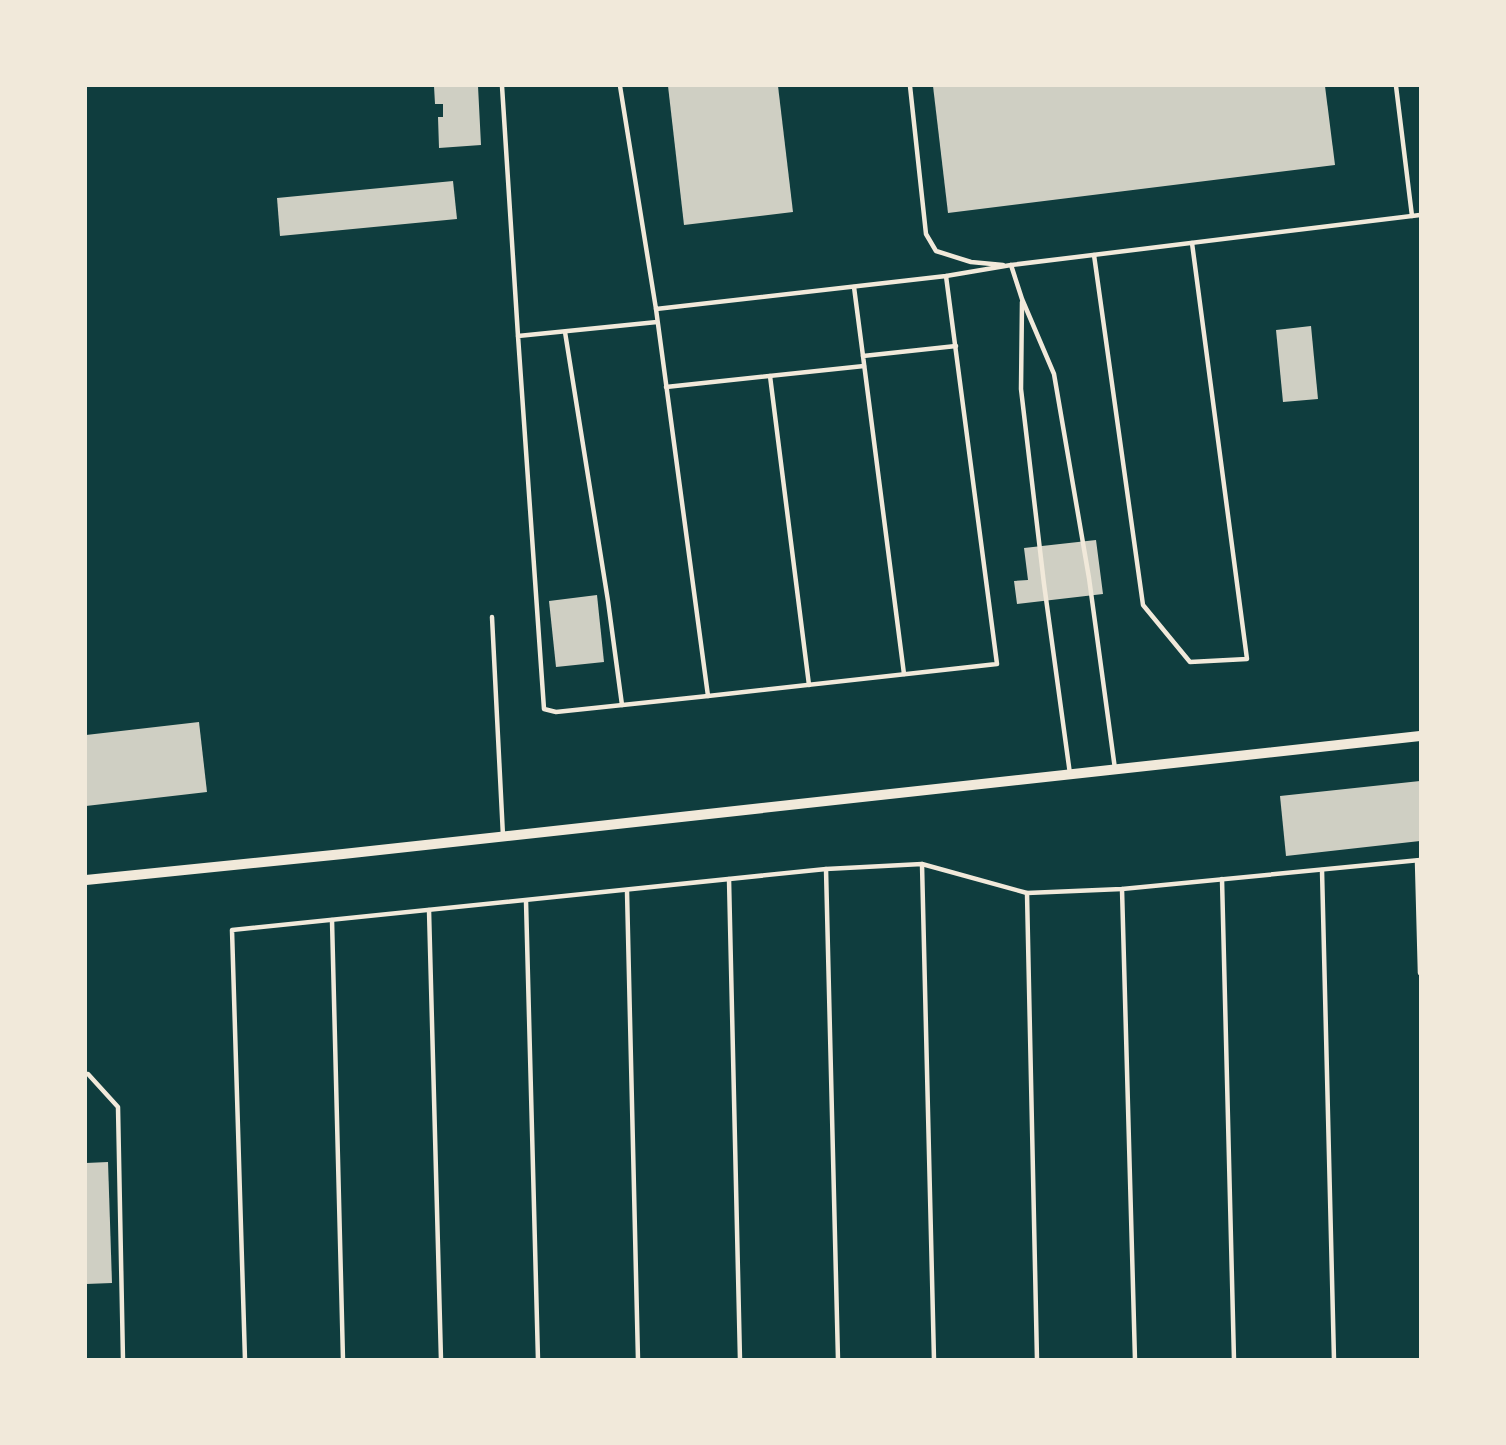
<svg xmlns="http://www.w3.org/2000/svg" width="1506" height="1445" font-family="'Exo 2',sans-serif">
  <rect width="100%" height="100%" fill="#0f3d3e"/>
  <g fill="#cfcfc3">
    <path d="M434,86H478L481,145L439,148L438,117H443V104H435Z"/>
    <path d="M668,86H778L793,212L684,225Z"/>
    <path d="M933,86H1325L1335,165L948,213Z"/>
    <path d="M453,181L457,219L280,236L277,198Z"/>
    <path d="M1311,326L1318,399L1283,402L1276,330Z"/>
    <path d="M1096,540L1103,594L1017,604L1014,581L1028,580L1024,548Z"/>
    <path d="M597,595L604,662L556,667L549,601Z"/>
    <path d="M199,722L207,792L86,806V735Z"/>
    <path d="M1420,781V841L1286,856L1280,796Z"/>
    <path d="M108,1162L112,1283L86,1284V1163Z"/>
  </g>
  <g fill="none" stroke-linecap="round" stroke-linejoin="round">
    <g stroke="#f1e9da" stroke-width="4.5">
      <path d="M502,86L518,336"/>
      <path d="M620,86L656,309L946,276L1011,265L1420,215"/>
      <path d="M910,86L926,234L936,251L971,262L1003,265"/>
      <path d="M1396,86L1412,216"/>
      <path d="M1094,255L1143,605L1190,662L1247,659L1192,243"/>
      <path d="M1011,265L1022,299L1054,374L1089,578L1115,769"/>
      <path d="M854,287L863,356"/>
      <path d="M1022,302L1021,389L1044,584L1070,774"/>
      <path d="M656,309L708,696L997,664L946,276"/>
      <path d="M657,322L518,336L544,709L556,712L708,696"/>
      <path d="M565,332L608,601L622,705"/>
      <path d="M770,376L809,685"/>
      <path d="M666,387L864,366"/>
      <path d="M492,617L503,836"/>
      <path d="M904,674L863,356L956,346"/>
      <path d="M1417,861L1420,973"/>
      <path d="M922,864L934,1360"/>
      <path d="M826,869L838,1360"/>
      <path d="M1322,870L1334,1360"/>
      <path d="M729,879L740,1360"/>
      <path d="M1222,879L1234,1360"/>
      <path d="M1122,889L1135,1360"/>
      <path d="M627,891L638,1360"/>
      <path d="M1027,893L1037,1360"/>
      <path d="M526,901L538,1360"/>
      <path d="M429,910L441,1360"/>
      <path d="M332,920L343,1360"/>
      <path d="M86,1074H88L118,1107L123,1360"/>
      <path d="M245,1360L232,930L826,869L922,864L1027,893L1122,889L1420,860"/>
    </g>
    <path stroke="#f1e9da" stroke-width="10" d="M86,880L343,854L1420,736"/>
  </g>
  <rect width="1506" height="1445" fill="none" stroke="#f1e9da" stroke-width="174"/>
</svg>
